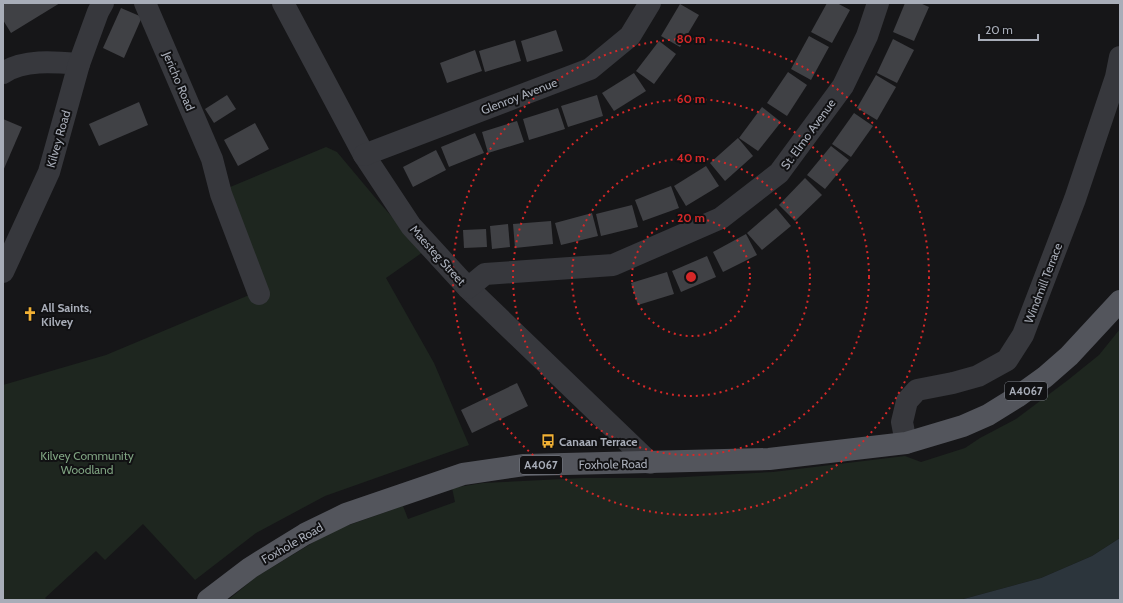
<svg xmlns="http://www.w3.org/2000/svg" width="1123" height="603" font-family="Cabin,sans-serif">
  <rect width="100%" height="100%" fill="#161618"/>
  <g fill="#1e261f">
    <path d="M326,147L337,152L378,201L423,252L386,278L434,363L469,445L325,496L256,533L195,580L143,524L105,560L96,551L45,598L47,600H3V385L106,355L254,293L223,190Z"/>
    <path d="M1120,329V538L1092,556L1041,578L960,600H228L256,577L332,531L403,506L408,519L455,502L452,488L483,483L583,478H667L773,472L905,456L921,462L965,448L980,438L1016,419L1068,380L1099,355Z"/>
  </g>
  <path fill="#2c353c" d="M1120,538V600H960L1041,578L1092,556Z"/>
  <g fill="#404145">
    <path d="M6,3H60L11,33L3,20V5Z"/>
    <path d="M827,3H837L850,10L832,43L811,32Z"/>
    <path d="M905,3H920L929,7L914,41L893,32Z"/>
    <path d="M680,4L699,15L680,47L661,36Z"/>
    <path d="M121,8L142,17L124,58L103,48Z"/>
    <path d="M556,30L563,51L527,62L521,41Z"/>
    <path d="M809,36L829,47L811,80L791,69Z"/>
    <path d="M893,39L914,50L897,83L877,73Z"/>
    <path d="M515,40L521,61L485,72L479,51Z"/>
    <path d="M659,41L676,54L654,84L636,71Z"/>
    <path d="M475,50L482,71L447,83L440,63Z"/>
    <path d="M788,72L807,85L787,116L767,103Z"/>
    <path d="M634,73L646,91L614,111L602,93Z"/>
    <path d="M876,75L896,87L877,120L857,108Z"/>
    <path d="M227,95L236,109L214,123L205,109Z"/>
    <path d="M597,95L603,116L568,127L561,106Z"/>
    <path d="M139,102L148,125L99,146L89,124Z"/>
    <path d="M762,107L781,122L758,151L739,138Z"/>
    <path d="M558,108L565,129L529,140L523,119Z"/>
    <path d="M854,113L873,126L851,157L832,144Z"/>
    <path d="M3,119L22,127L3,171Z"/>
    <path d="M517,121L524,142L488,153L482,132Z"/>
    <path d="M255,123L269,149L238,166L224,140Z"/>
    <path d="M475,133L484,153L449,167L441,147Z"/>
    <path d="M738,138L753,156L725,181L710,163Z"/>
    <path d="M831,146L849,160L825,189L807,175Z"/>
    <path d="M436,150L446,170L413,187L403,167Z"/>
    <path d="M706,166L719,186L686,206L674,186Z"/>
    <path d="M805,178L822,195L795,221L779,205Z"/>
    <path d="M671,186L679,208L643,221L635,200Z"/>
    <path d="M632,205L638,227L601,236L596,214Z"/>
    <path d="M776,208L791,226L762,250L747,233Z"/>
    <path d="M592,213L598,236L561,245L555,223Z"/>
    <path d="M551,221L553,244L515,248L513,224Z"/>
    <path d="M508,224L510,247L492,249L490,226Z"/>
    <path d="M486,229L487,247L464,248L463,230Z"/>
    <path d="M746,234L757,255L723,272L713,252Z"/>
    <path d="M707,256L716,277L681,292L672,271Z"/>
    <path d="M667,272L674,294L638,305L631,283Z"/>
    <path d="M517,383L528,406L472,433L461,410Z"/>
  </g>
  <g fill="none" stroke-linecap="round" stroke-linejoin="round">
    <g stroke="#37383d" stroke-width="22">
      <path d="M145,3L212,159L221,194L259,294"/>
      <path d="M283,3L364,155L411,226L468,288L650,463"/>
      <path d="M3,73C24,59 55,62 79,64"/>
      <path d="M364,155L590,69L630,36L650,3"/>
      <path d="M3,272L49,172L79,64L98,12L103,3"/>
      <path d="M468,288L485,274L613,265L721,218L779,173L843,86L867,36L878,3"/>
      <path d="M906,443L902,422L907,401L917,390L953,383L978,376L1007,360L1023,335L1075,199L1116,77L1120,57"/>
    </g>
    <path stroke="#53555c" stroke-width="22" d="M208,600L250,568L305,534L346,514L463,474L524,465L769,459L906,443L963,426L988,415L1017,397L1045,377L1069,356L1120,301"/>
  </g>
  <g fill="none" stroke="#d62828" stroke-width="2" stroke-dasharray="2 4">
    <circle cx="691" cy="277" r="59"/>
    <circle cx="691" cy="277" r="119"/>
    <circle cx="691" cy="277" r="178"/>
    <circle cx="691" cy="277" r="238"/>
  </g>
  <defs>
    <symbol id="church-bare" viewBox="-9 -9 18 18"><path d="M-1.2-6h2.4v3.5h3.3v2.4h-3.3V6h-2.4V-.1h-3.3v-2.4h3.3Z" fill="#f2b134" stroke="#111113" stroke-width="2.5" paint-order="stroke"/></symbol>
    <symbol id="bus-bare" viewBox="-9 -9 18 18"><path d="M-5-6H5V4H4V6H2V4H-2V6H-4V4H-5ZM-3.5-4V0h7V-4ZM-3.5 1.2v1.5H-2V1.2ZM2 1.2v1.5H3.5V1.2Z" fill="#f2b134" stroke="#111113" stroke-width="2.5" paint-order="stroke"/></symbol>
  </defs>
  <g fill-rule="evenodd">
    <use href="#church-bare" x="20" y="304" width="20" height="20"/>
    <use href="#bus-bare" x="538" y="431" width="20" height="20"/>
  </g>
  <g text-anchor="middle" dominant-baseline="central" stroke-width="4" stroke-linejoin="round" paint-order="stroke">
    <g fill="#111113" stroke="#7b7e86" stroke-width="1">
      <rect x="1005" y="382" width="42" height="18" rx="3"/>
      <rect x="520" y="456" width="42" height="18" rx="3"/>
    </g>
    <g font-size="11" font-weight="bold" fill="#a8adb8">
      <text x="1026" y="391">A4067</text>
      <text x="541" y="465">A4067</text>
    </g>
    <g font-size="12" fill="#a8adb8" stroke="#111113">
      <text transform="translate(179 81) rotate(67)">Jericho Road</text>
      <text transform="translate(519 96) rotate(-21)">Glenroy Avenue</text>
      <text transform="translate(808 134) rotate(-54)">St. Elmo Avenue</text>
      <text transform="translate(58 139) rotate(-74)">Kilvey Road</text>
      <text transform="translate(438 255) rotate(48)">Maesteg Street</text>
      <text transform="translate(1043 283) rotate(-69)">Windmill Terrace</text>
      <text transform="translate(613 464) rotate(-1)">Foxhole Road</text>
      <text transform="translate(292 543) rotate(-30)">Foxhole Road</text>
    </g>
    <g font-size="12" font-weight="bold" fill="#a8adb8" stroke="#111113" text-anchor="start">
      <text x="41" y="307">All Saints,<tspan x="41" dy="14">Kilvey</tspan></text>
      <text x="559" y="441">Canaan Terrace</text>
    </g>
    <g font-size="12" fill="#7fa381" stroke="#111113">
      <text x="87" y="455">Kilvey Community<tspan x="87" dy="14">Woodland</tspan></text>
    </g>
  </g>
  <circle cx="691" cy="277" r="6" fill="#d62828" stroke="#111113" stroke-width="2"/>
  <g font-size="12" text-anchor="middle" font-weight="bold" fill="#d62828" stroke="#111113" stroke-width="4" stroke-linejoin="round" paint-order="stroke">
    <text x="691" y="43">80 m</text>
    <text x="691" y="103">60 m</text>
    <text x="691" y="162">40 m</text>
    <text x="691" y="222">20 m</text>
  </g>
  <rect width="1123" height="603" fill="none" stroke="#a8adb8" stroke-width="8"/>
  <path d="M979 34v6h59v-6" fill="none" stroke="#a8adb8" stroke-width="2"/>
  <text x="985" y="34" font-size="12" fill="#a8adb8" stroke="#111113" stroke-width="3" paint-order="stroke">20 m</text>
</svg>
